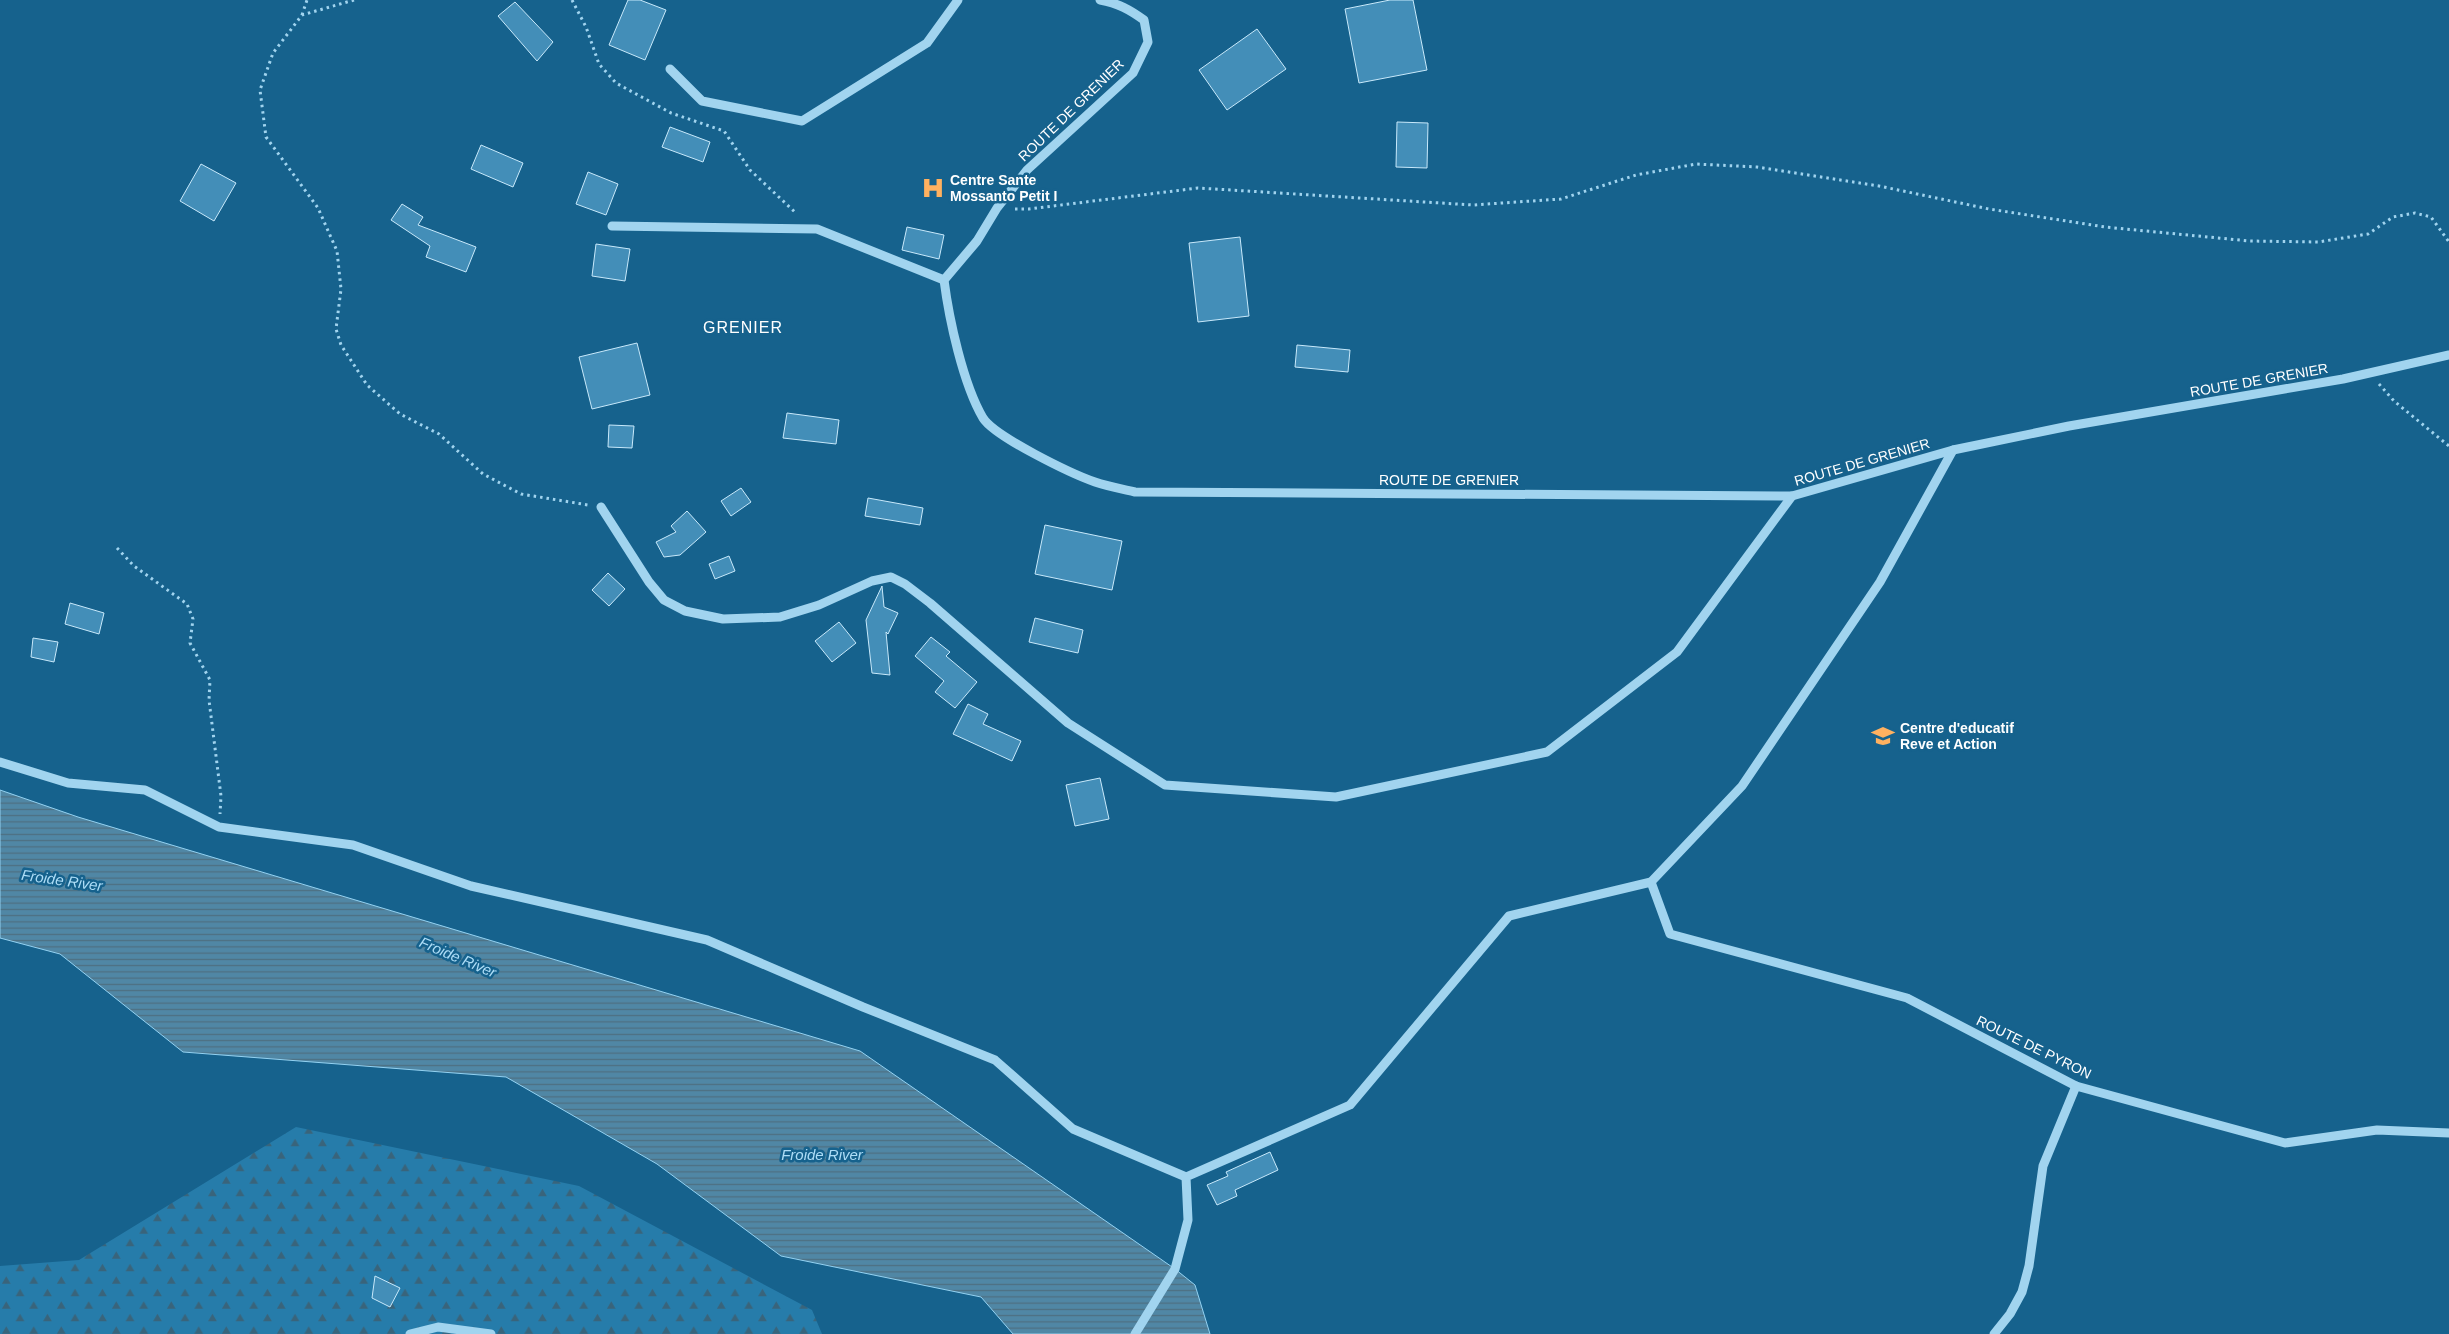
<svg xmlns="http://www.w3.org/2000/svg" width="2449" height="1334" font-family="Arial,sans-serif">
  <defs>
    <pattern id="forest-firs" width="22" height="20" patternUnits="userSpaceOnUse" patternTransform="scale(1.25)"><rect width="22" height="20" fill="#267caa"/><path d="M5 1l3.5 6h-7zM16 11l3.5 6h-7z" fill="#39647b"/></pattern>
    <pattern id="water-rules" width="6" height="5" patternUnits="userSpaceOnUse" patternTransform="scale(1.25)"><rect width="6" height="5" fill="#5087a5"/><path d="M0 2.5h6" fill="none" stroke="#4e6f81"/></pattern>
  </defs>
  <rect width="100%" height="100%" fill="#16628d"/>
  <path fill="url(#forest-firs)" d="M296,1127L579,1186L812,1310L822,1334H0V1266L79,1260Z"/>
  <path fill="url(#water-rules)" stroke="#93d2f2" d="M0,790L78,817L860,1051L1175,1269L1195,1285L1210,1334H1013L981,1297L781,1256L657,1164L506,1077L183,1052L60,954L0,938Z"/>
  <g fill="#438eb8" stroke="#c8e9fb">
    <path d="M628,0H640L666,10L645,60L609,45Z"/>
    <path d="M1390,0H1413L1427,70L1359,83L1345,9Z"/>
    <path d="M515,2L553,42L537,61L498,16Z"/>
    <path d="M1257,29L1286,69L1227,110L1199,70Z"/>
    <path d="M1397,122L1428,123L1427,168L1396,167Z"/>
    <path d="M670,127L710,142L703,162L662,147Z"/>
    <path d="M481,145L523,163L513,187L471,169Z"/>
    <path d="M201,164L236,183L214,221L180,201Z"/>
    <path d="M588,172L618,184L606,215L576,204Z"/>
    <path d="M402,204L423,217L418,225L476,247L466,272L426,257L430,246L391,220Z"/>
    <path d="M907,227L944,235L939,259L902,250Z"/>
    <path d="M1240,237L1249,316L1198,322L1189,243Z"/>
    <path d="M596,244L630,249L625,281L592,276Z"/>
    <path d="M637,343L650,395L592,409L579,357Z"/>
    <path d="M1297,345L1350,350L1348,372L1295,367Z"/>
    <path d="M787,413L839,420L836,444L783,438Z"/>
    <path d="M609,425L634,426L632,448L608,447Z"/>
    <path d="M741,488L751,502L731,516L721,501Z"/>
    <path d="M868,498L923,508L920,525L865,516Z"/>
    <path d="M687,511L706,532L680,555L664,557L656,542L676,532L671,526Z"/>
    <path d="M1045,525L1122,541L1112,590L1035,574Z"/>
    <path d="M729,556L735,571L715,579L709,564Z"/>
    <path d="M608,573L625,589L609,606L592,590Z"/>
    <path d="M882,586L884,607L898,613L888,634L886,632L890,675L872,673L866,620Z"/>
    <path d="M70,603L104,613L99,634L65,624Z"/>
    <path d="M1035,618L1083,630L1078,653L1029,642Z"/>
    <path d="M839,622L856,643L832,662L815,641Z"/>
    <path d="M931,637L950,652L946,656L977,682L955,708L935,692L944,681L915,656Z"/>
    <path d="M33,638L58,642L54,662L31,657Z"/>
    <path d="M968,704L988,714L983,724L1021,741L1012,761L953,734Z"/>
    <path d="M1100,778L1109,819L1075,826L1066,785Z"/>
    <path d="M1270,1152L1278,1170L1235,1190L1237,1196L1217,1205L1207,1185L1228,1176L1226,1172Z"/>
    <path d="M375,1276L400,1288L390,1307L372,1298Z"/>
  </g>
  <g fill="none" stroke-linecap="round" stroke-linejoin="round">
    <g stroke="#a1d4ef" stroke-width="3" stroke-dasharray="2.5 4" stroke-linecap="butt">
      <path d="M354,0L302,15L273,53L260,90L266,137L318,208L337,251L341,289L336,329L341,345L367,385L400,414L439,434L483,474L521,494L588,505"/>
      <path d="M572,0L586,27L599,64L616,83L671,113L724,131L750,170L797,214"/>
      <path d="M302,15L307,0"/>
      <path d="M1015,209H1029L1198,188L1473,205L1561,199L1636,175L1696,164L1757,167L1879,186L1989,209L2105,227L2250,241L2318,242L2368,234L2393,217L2415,213L2431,217L2449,242"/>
      <path d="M2379,384L2394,401L2449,446"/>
      <path d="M117,548L134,566L187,604L193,619L190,643L210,680L209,700L221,796L220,814"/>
    </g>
    <g stroke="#a1d4ef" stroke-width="9">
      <path d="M1100,0C1118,3 1130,10 1144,20L1148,42L1133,73L1027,170L997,208L977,241L944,280C949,319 963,384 983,418C995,437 1072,474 1095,482C1107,486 1122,489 1135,492L1792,496L1953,450L2069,426L2343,379L2449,355"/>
      <path d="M670,69L702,101L802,121L927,43L958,0"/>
      <path d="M612,226L817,229L944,280"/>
      <path d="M601,507L649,582L664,600L685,611L723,619L780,617L819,605L872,581L891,577L905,584L930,603L1068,723L1165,785L1336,797L1547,752L1677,652L1792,496"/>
      <path d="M0,762L68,783L145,790L219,827L353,845L471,886L707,940L863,1007L995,1060L1073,1129L1186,1177"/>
      <path d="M1651,882L1670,934L1907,998L2076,1086L2285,1143L2377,1130L2449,1133"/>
      <path d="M410,1334L438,1327L491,1334"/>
      <path d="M1135,1334L1175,1269L1188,1220L1186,1177L1350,1105L1509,916L1651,882L1742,786L1880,582L1953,450"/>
      <path d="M1994,1334L2010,1314L2022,1292L2029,1266L2043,1166L2076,1086"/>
    </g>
  </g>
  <defs>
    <symbol id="hospital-bare" viewBox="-9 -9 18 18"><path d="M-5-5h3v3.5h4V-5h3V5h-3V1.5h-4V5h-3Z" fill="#ffb160" stroke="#16628d" stroke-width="2.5" paint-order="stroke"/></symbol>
    <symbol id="school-bare" viewBox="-9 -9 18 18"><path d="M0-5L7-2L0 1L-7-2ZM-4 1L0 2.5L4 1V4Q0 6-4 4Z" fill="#ffb160" stroke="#16628d" stroke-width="2.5" paint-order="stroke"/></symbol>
  </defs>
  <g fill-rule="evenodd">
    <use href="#hospital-bare" x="917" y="172" width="32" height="32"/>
    <use href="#school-bare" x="1867" y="720" width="32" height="32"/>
  </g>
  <g text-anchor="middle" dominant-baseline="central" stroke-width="5" stroke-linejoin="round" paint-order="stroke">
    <g font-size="14" fill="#fff" stroke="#16628d">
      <text transform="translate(1071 110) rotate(-44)">ROUTE DE GRENIER</text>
      <text transform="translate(2259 380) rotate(-10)">ROUTE DE GRENIER</text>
      <text transform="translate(1862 462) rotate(-16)">ROUTE DE GRENIER</text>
      <text x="1449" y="480">ROUTE DE GRENIER</text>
      <text transform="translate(2034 1047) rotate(26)">ROUTE DE PYRON</text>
    </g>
    <g font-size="14" font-weight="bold" fill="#fff" stroke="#16628d" text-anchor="start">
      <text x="950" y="180">Centre Sante<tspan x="950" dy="16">Mossanto Petit I</tspan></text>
      <text x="1900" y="728">Centre d'educatif<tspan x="1900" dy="16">Reve et Action</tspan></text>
    </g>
    <g font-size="15" font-style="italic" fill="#adddf7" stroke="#16628d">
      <text transform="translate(62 880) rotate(8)">Froide River</text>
      <text transform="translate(458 957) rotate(23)">Froide River</text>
      <text x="822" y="1154">Froide River</text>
    </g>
    <g font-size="16" letter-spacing="1" fill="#fff" stroke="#16628d">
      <text x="743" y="327">GRENIER</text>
    </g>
  </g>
</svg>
